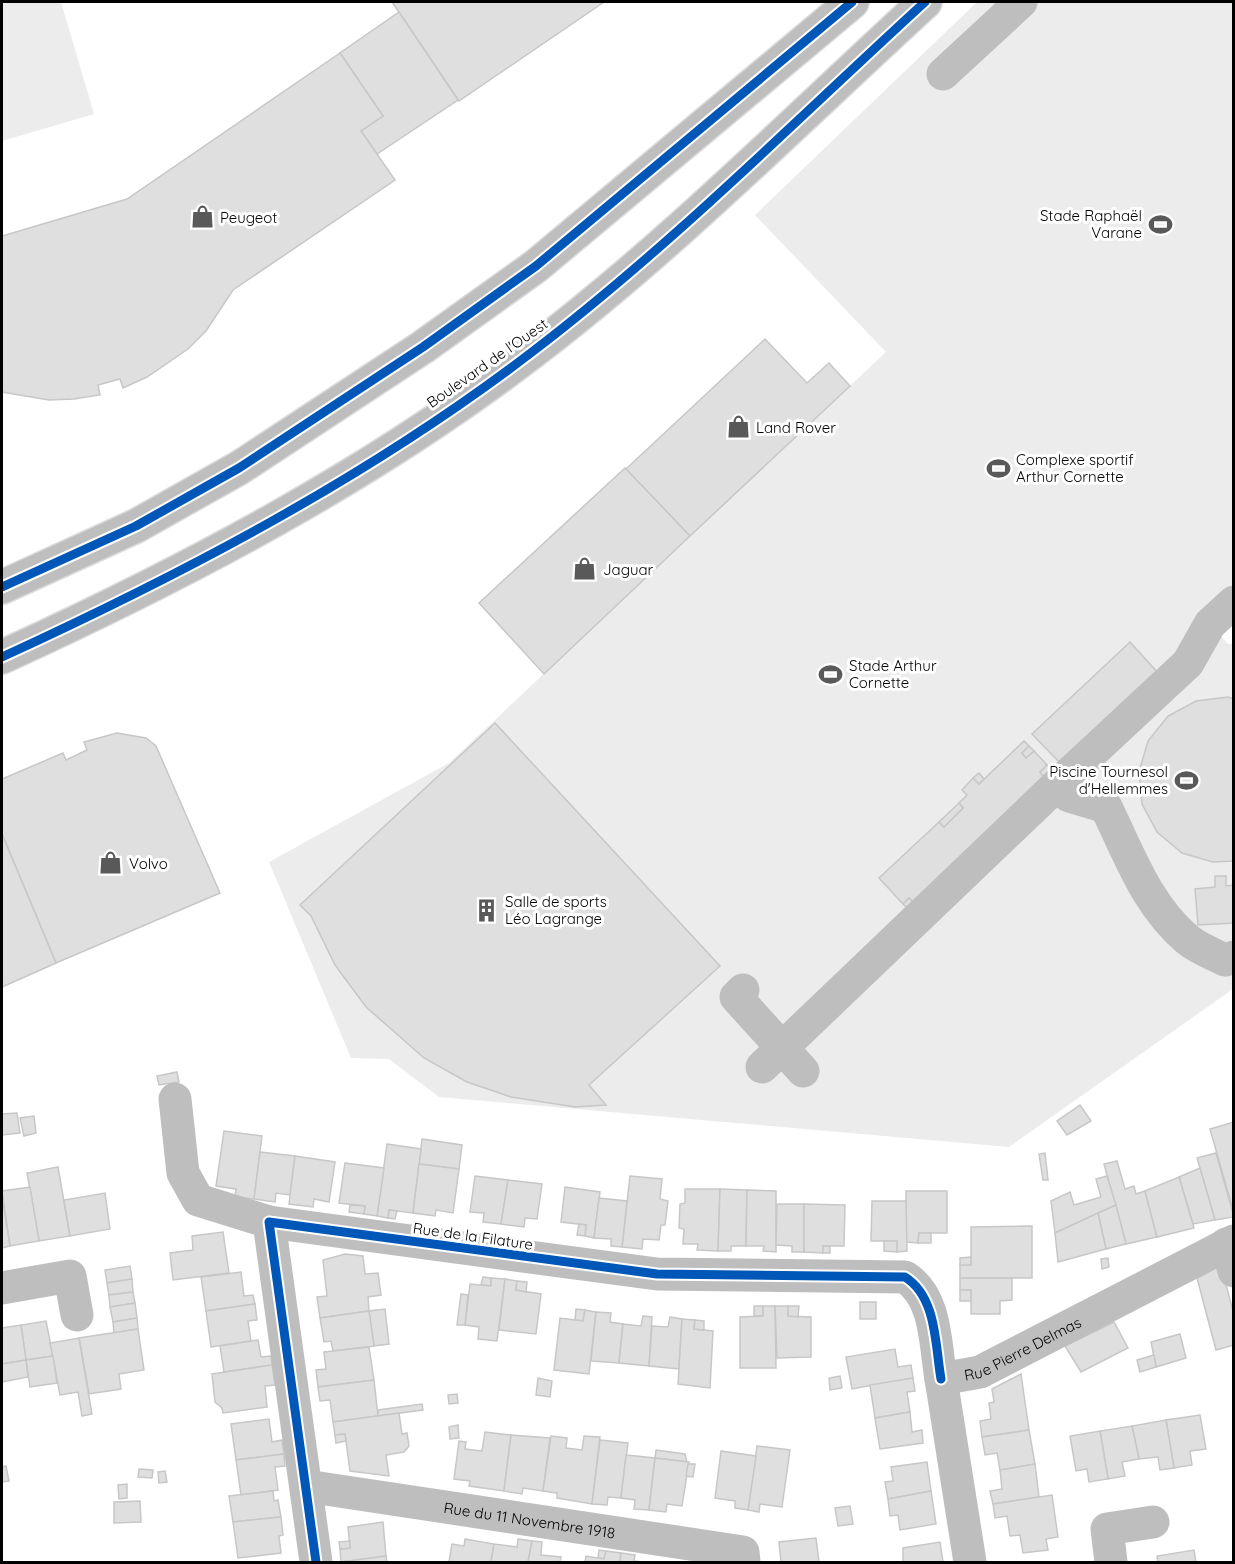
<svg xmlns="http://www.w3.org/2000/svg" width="1235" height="1564" font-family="Quicksand,sans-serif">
  <rect width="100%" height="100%" fill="#fff"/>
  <g fill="#ececec">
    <path d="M2,2H61L94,114L2,141Z"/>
    <path d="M977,2H1233V584L1202,614L1228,644H1233V989L1009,1147L439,1097L389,1059L351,1058L269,862L449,763L886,352L755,215Z"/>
  </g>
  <g fill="#dfdfdf" stroke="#c7c7c7" stroke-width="1.5">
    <path d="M392,2H604L459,101Z"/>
    <path d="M399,12L458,100L377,154L361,131L383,116L340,53Z"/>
    <path d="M340,53L383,116L361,131L395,180L233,290L206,331L188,349L147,377L123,388L120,379L98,385L100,395L74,399L49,400L2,392V236L127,199Z"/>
    <path d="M765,339L807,383L829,363L850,386L690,536L626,469Z"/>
    <path d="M625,468L690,536L544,674L479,603Z"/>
    <path d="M1130,642L1159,674L1061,764L1032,734Z"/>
    <path d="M1228,697L1234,699V861L1213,862L1182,853L1157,832L1142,804L1139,772L1148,741L1168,716L1196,701Z"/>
    <path d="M495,723L720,966L589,1085L606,1105L575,1107L511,1097L467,1082L424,1058L366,1007L335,965L311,916L300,905Z"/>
    <path d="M117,733L146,738L156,746L220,893L56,963L2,834V779L63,753L66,760L87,750L84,742Z"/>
    <path d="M1024,741L1029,746L1022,753L1026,758L1034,751L1047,765L1040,772L1045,779L914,903L909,898L903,904L879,878L939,822L944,827L963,808L959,803L967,795L962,790L973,778L979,784Z"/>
    <path d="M1029,746L1034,751L1026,758L1022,753Z"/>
    <path d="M1047,765L1053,771L1045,779L1040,772Z"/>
    <path d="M979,773L984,779L979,784L973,778Z"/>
    <path d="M959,803L963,808L944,827L939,822Z"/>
    <path d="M2,834L56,963L2,987Z"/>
    <path d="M1215,876H1226V886L1234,885V923L1198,925L1195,889L1215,887Z"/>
    <path d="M909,898L914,903L908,909L903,904Z"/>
    <path d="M177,1072L179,1082L159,1085L157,1076Z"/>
    <path d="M1080,1105L1091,1121L1067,1135L1057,1121Z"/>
    <path d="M17,1113L20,1133L2,1135V1114Z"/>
    <path d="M34,1116L36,1133L24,1136L20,1118Z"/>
    <path d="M1234,1122V1210H1233L1210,1129Z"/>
    <path d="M224,1131L262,1136L254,1199L235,1197L236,1189L216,1186Z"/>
    <path d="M422,1139L462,1145L459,1169L419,1164Z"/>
    <path d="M387,1144L421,1149L413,1213L389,1210L388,1218L377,1216Z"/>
    <path d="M260,1152L295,1156L290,1195L276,1193L275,1202L254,1199Z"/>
    <path d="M1045,1153L1048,1180H1043L1039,1154Z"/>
    <path d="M1216,1153L1234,1217L1215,1220L1197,1158Z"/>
    <path d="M295,1156L335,1162L329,1202L314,1199L313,1207L289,1204Z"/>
    <path d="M1117,1161L1125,1189L1134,1186L1136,1194L1145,1191L1157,1237L1126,1244L1104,1164Z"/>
    <path d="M345,1163L384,1168L377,1216L364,1214L365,1206L339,1203Z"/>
    <path d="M419,1164L459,1169L453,1213L436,1210L435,1216L413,1213Z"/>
    <path d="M58,1167L70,1236L39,1241L27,1173Z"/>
    <path d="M1200,1168L1215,1220L1193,1224L1179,1177Z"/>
    <path d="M475,1176L508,1180L501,1224L483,1222L484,1213L470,1212Z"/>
    <path d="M630,1176L662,1179L660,1199L668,1201L665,1225H661L659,1240L643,1239L642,1249L622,1247Z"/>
    <path d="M1107,1176L1116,1205L1055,1233L1051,1201L1070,1192L1074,1205L1101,1197L1096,1179Z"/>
    <path d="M1179,1177L1194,1228L1157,1237L1145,1191Z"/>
    <path d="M508,1180L542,1184L537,1219L525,1218L524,1227L501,1224Z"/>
    <path d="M30,1187L39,1241L10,1246L2,1191Z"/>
    <path d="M565,1187L600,1192L594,1238L585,1236L586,1225L561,1222Z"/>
    <path d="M685,1189H720L718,1251L697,1250L698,1244H683L684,1229L679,1228L680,1204L685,1203Z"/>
    <path d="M720,1189L747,1190L746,1246H731V1251H718Z"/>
    <path d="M747,1190L776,1191V1252L763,1251L764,1246H746Z"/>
    <path d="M906,1191H947V1233H919L918,1243L906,1242Z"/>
    <path d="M105,1193L110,1229L70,1236L64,1200Z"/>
    <path d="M2,1196L10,1246L2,1248Z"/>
    <path d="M599,1198L627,1201L622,1247L611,1246V1239L594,1238Z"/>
    <path d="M872,1201H906L907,1251L897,1252V1241H871Z"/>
    <path d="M777,1204H804V1252H792V1246L776,1245Z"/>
    <path d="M804,1204L845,1205L844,1246H823V1253L804,1252Z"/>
    <path d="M350,1205L365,1206L364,1214L349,1212Z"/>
    <path d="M1116,1205L1126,1244L1106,1249L1098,1213Z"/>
    <path d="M389,1210L397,1211L395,1219L388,1218Z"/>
    <path d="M1098,1213L1106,1249L1058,1262L1055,1233Z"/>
    <path d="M579,1224L586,1225L585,1236L577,1235Z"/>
    <path d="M1032,1226V1278H960V1265H971V1227Z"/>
    <path d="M223,1232L229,1273L173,1280L170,1253L193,1250L192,1236Z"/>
    <path d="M919,1233H931V1243H918Z"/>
    <path d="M884,1241H897V1252L884,1251Z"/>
    <rect x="823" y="1246" width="7" height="7"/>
    <path d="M345,1254L363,1256L365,1274L378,1273L381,1295L368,1297L369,1311L320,1318L317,1297L327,1296L323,1260Z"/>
    <path d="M971,1257V1265H960V1258Z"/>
    <path d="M1108,1258L1109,1267L1102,1269L1101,1259Z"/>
    <path d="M1221,1265L1234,1315V1345L1216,1350L1197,1278Z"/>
    <path d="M130,1266L132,1279L107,1283L105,1270Z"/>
    <path d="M241,1272L244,1296L253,1295L255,1304L206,1311L201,1277Z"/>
    <path d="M483,1277L491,1278V1286L481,1285Z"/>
    <path d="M491,1278L505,1279L497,1341L478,1339L479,1327L465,1325L470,1284L491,1286Z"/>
    <path d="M960,1278H1012V1300L1000,1301V1314H971V1290H960Z"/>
    <path d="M132,1279L133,1292L109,1295L107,1283Z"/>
    <path d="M505,1279L517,1281L516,1290L541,1294L536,1334L499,1330Z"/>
    <path d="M517,1281L527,1282L526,1292L516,1290Z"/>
    <rect x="960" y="1290" width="11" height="11"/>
    <path d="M133,1292L135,1303L110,1307L109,1295Z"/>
    <path d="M461,1294L468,1295L465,1325H457Z"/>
    <rect x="860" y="1302" width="16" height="17"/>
    <path d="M135,1303L137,1318L113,1322L110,1307Z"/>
    <path d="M255,1304L257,1320L248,1321L251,1341L211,1347L206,1311Z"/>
    <rect x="754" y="1306" width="9" height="10"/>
    <path d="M763,1306H775L776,1368H740V1317L763,1316Z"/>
    <path d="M775,1306H788V1316L811,1317V1357L777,1358Z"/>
    <path d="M788,1306H799L798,1317L788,1316Z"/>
    <path d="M385,1309L389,1344L374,1346L369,1311Z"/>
    <path d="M576,1309L585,1310L583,1321L575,1320Z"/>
    <path d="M585,1310L596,1312L589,1374L554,1370L560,1318L583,1321Z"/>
    <path d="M369,1311L374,1346L333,1351L331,1341L324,1342L320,1318Z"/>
    <path d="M596,1312L611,1313L610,1322L623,1324L619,1363L591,1361Z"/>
    <path d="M643,1316L652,1317L649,1366L619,1363L623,1324L641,1326Z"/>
    <path d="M670,1317L682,1319L679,1369L649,1366L652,1326L668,1327Z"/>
    <path d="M137,1318L138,1329L114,1333L113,1322Z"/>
    <path d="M682,1319L695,1320L694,1329L713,1331L710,1388L678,1384Z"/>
    <path d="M695,1320L704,1321V1330L694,1329Z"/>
    <path d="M46,1321L53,1356L26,1360L21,1325Z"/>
    <path d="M1114,1322L1128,1348L1081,1372L1065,1346Z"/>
    <path d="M21,1325L26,1360L2,1364V1328Z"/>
    <path d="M138,1329L144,1370L119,1374L121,1389L89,1394L79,1338Z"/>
    <path d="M1180,1334L1186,1358L1156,1367L1151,1342Z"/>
    <path d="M79,1338L92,1414L82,1416L78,1392L60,1395L50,1343Z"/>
    <path d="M258,1340L261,1357L271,1356L272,1365L224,1372L220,1346Z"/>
    <path d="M369,1347L374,1380L318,1387L316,1370L326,1369L324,1352Z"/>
    <path d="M895,1349L898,1367L911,1365L913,1378L852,1389L846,1357Z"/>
    <path d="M1154,1355L1156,1367L1140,1372L1137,1360Z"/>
    <path d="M53,1356L57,1383L30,1387L26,1360Z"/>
    <path d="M26,1360L28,1377L2,1382V1364Z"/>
    <path d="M272,1365L275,1385L265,1386L267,1407L223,1413L222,1408L215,1402L212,1374Z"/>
    <path d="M1021,1374L1029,1430L982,1437L980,1421L991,1419L989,1403L994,1402L992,1389Z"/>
    <path d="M840,1376L842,1388L830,1390L829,1378Z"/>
    <path d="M538,1378L552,1381L550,1397L536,1395Z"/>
    <path d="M913,1378L915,1391L907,1392L910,1412L875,1418L870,1385Z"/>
    <path d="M374,1380L378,1416L333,1422L330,1400L320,1401L318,1387Z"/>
    <path d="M457,1394L458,1403L449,1404L448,1395Z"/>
    <path d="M422,1404L423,1410L378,1416V1410Z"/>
    <path d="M910,1412L912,1432L922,1430L923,1443L880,1449L875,1418Z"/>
    <path d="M399,1413L402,1434L407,1433L409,1446L404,1452L386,1455L389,1476L350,1471L345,1434L335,1435L333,1422Z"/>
    <path d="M1200,1415L1206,1449L1190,1451L1192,1465L1174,1468L1166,1420Z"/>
    <path d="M269,1419L272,1442L282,1440L284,1454L236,1460L231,1424Z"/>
    <path d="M1166,1420L1174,1468L1160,1470L1158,1457L1139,1459L1132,1426Z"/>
    <path d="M458,1425L459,1438L450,1439L449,1427Z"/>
    <path d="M1132,1426L1139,1459L1122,1462L1125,1476L1108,1479L1100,1431Z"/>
    <path d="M1029,1430L1035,1464L1000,1470L997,1453L985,1455L982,1437Z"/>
    <path d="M1100,1431L1108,1479L1089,1482L1087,1469L1076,1471L1070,1436Z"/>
    <path d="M485,1432L511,1435L504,1491L469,1486L470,1481L454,1479L459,1441L466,1442L465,1449L482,1451Z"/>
    <path d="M345,1434L346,1441L336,1443L335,1435Z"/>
    <path d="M511,1435L550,1438L543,1491L523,1488L522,1494L504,1491Z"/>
    <path d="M551,1436L567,1438L566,1448L582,1450L584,1436L600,1437L592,1504L557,1498V1493L543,1491Z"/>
    <path d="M600,1440L628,1443L621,1498L608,1497L607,1505L592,1504Z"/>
    <path d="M757,1446L790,1450L782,1507L760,1504L759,1512L748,1510Z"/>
    <path d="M656,1450L685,1454L687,1462L655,1458Z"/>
    <path d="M721,1451L756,1456L748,1510L735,1508V1501L715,1498Z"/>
    <path d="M284,1454L285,1466L275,1467L278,1490L241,1495L236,1460Z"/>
    <path d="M626,1455L655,1458L649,1510L634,1509L635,1500L621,1498Z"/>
    <path d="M655,1458L689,1462L682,1506L667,1504L666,1512L649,1510Z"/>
    <path d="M927,1462L931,1491L888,1499L885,1482L893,1481L891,1467Z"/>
    <path d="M688,1464H695L693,1477L686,1476Z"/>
    <path d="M1035,1464L1039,1497L993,1504L990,1491L1002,1489L1000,1470Z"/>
    <path d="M6,1466L9,1481L2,1482V1467Z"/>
    <path d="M139,1469L153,1470L152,1478L138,1477Z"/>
    <path d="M165,1471L167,1482L159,1483L158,1472Z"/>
    <path d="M127,1484V1498L119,1499L118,1485Z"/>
    <path d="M273,1491L274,1501L278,1500L281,1517L233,1522L229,1496Z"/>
    <path d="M931,1491L936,1524L900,1530L898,1515L890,1516L888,1499Z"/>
    <path d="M1052,1495L1058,1537L1046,1539L1048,1550L1023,1553L1020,1535L1010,1536L1007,1516L995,1518L993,1504Z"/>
    <path d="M140,1501L141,1522L114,1523V1502Z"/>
    <path d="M850,1506L853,1524L838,1526L835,1508Z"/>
    <path d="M281,1517L283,1535L279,1536L281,1553L238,1558L233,1522Z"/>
    <path d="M383,1522L386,1556L341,1562L340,1549L350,1548L348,1527Z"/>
    <path d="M816,1538L819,1562H781L779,1542Z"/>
    <path d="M465,1539L494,1544L491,1562H449L452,1544L464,1546Z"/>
    <path d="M518,1539L532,1541L528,1562H491L494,1544L517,1547Z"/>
    <path d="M350,1541V1548L340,1549L339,1542Z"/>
    <path d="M532,1541L542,1542L541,1555L561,1557L560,1562H528Z"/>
    <path d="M940,1542L943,1562H903V1548Z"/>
    <path d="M599,1550L606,1551L604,1559L598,1558Z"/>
    <path d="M1194,1550L1196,1562H1158L1157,1556Z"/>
    <path d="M606,1551L621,1553L620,1562H585L586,1556L604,1559Z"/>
    <path d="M621,1553L635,1555L634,1561L643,1562H620Z"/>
    <path d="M386,1556L387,1562H341Z"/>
  </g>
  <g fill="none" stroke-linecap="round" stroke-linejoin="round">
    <defs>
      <g id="major">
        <path d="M2,587L136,526L239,468L423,347L536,266L852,2"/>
        <path d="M2,657C187,572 370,476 532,352C671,246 796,120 925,2"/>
      </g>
    </defs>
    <use href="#major" stroke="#dbdbdb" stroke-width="36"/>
    <g stroke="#bebebe" stroke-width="33">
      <path d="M943,74L1021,2"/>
      <path d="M1234,602L1210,624L1188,663L1058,784L1069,796L1106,807C1129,854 1147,906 1188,940C1198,948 1213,954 1225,960L1234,957"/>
      <path d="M743,990L736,997L803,1071"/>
      <path d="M762,1067L1058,784"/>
      <path d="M175,1099L183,1173L198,1200L269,1222"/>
      <path d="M1226,1244L1234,1271"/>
      <path d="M2,1288L70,1276L77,1315"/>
      <path id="s1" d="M306,1486L743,1552L744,1562"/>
      <path d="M316,1562L269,1222L657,1274L905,1277C937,1297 935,1345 941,1379"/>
      <path id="s2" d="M970,1562L941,1379L980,1372L1234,1241"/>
      <path d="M1111,1562L1107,1529L1153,1522"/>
    </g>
    <use href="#major" stroke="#bebebe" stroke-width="33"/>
    <defs>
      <g id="cycleway">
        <path d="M2,587L136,526L239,468L423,347L536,266L852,2"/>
        <path d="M2,657C187,572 370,476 532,352C671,246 796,120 925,2"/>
        <path d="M316,1562L269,1222L657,1274L905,1277C937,1297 935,1345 941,1379"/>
      </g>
    </defs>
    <use href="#cycleway" stroke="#fff" stroke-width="13"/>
    <use href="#cycleway" stroke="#0057b8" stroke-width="9"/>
  </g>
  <defs>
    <symbol id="shop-bare" viewBox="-9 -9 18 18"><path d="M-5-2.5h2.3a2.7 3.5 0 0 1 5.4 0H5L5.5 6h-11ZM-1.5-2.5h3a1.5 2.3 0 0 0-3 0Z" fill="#595959" stroke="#fff" stroke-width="2.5" paint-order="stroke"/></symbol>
    <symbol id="stadium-bare" viewBox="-9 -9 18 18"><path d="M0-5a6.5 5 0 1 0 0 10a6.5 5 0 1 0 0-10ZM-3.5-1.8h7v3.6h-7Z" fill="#595959" stroke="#fff" stroke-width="2.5" paint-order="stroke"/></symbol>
    <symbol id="building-bare" viewBox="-9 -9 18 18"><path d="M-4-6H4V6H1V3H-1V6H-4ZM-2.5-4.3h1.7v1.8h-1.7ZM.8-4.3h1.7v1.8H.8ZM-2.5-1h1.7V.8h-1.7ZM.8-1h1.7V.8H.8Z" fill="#595959" stroke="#fff" stroke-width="2.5" paint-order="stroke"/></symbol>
  </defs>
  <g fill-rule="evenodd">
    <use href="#shop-bare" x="186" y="200" width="33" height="33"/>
    <use href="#stadium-bare" x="1144" y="208" width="33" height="33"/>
    <use href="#shop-bare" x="722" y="410" width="33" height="33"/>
    <use href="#stadium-bare" x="982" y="452" width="33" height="33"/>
    <use href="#shop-bare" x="568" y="552" width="33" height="33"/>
    <use href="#stadium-bare" x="814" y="658" width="33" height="33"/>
    <use href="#stadium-bare" x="1170" y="764" width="33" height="33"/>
    <use href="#shop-bare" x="94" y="846" width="33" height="33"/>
    <use href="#building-bare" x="470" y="894" width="33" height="33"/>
  </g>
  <g text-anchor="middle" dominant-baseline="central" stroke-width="6" stroke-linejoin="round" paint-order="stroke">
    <g font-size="15" fill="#000" stroke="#fff" text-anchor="start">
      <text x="1142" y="215" text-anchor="end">Stade Raphaël<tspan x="1142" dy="17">Varane</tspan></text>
      <text x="220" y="217">Peugeot</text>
      <text x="756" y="427">Land Rover</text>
      <text x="1016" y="459">Complexe sportif<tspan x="1016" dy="17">Arthur Cornette</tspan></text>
      <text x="603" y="569">Jaguar</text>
      <text x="849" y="665">Stade Arthur<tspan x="849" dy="17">Cornette</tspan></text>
      <text x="1168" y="771" text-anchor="end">Piscine Tournesol<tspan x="1168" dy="17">d'Hellemmes</tspan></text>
      <text x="129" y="863">Volvo</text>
      <text x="505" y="901">Salle de sports<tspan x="505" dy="17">Léo Lagrange</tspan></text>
    </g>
    <g font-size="15" fill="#000" stroke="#fff">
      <text transform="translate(487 363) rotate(-35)">Boulevard de l'Ouest</text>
      <text transform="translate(473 1236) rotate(8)">Rue de la Filature</text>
      <text stroke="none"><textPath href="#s2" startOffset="273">Rue Pierre Delmas</textPath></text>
      <text stroke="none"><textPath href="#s1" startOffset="226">Rue du 11 Novembre 1918</textPath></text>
    </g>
  </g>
  <rect width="1235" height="1564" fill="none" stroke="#000000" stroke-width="6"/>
</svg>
